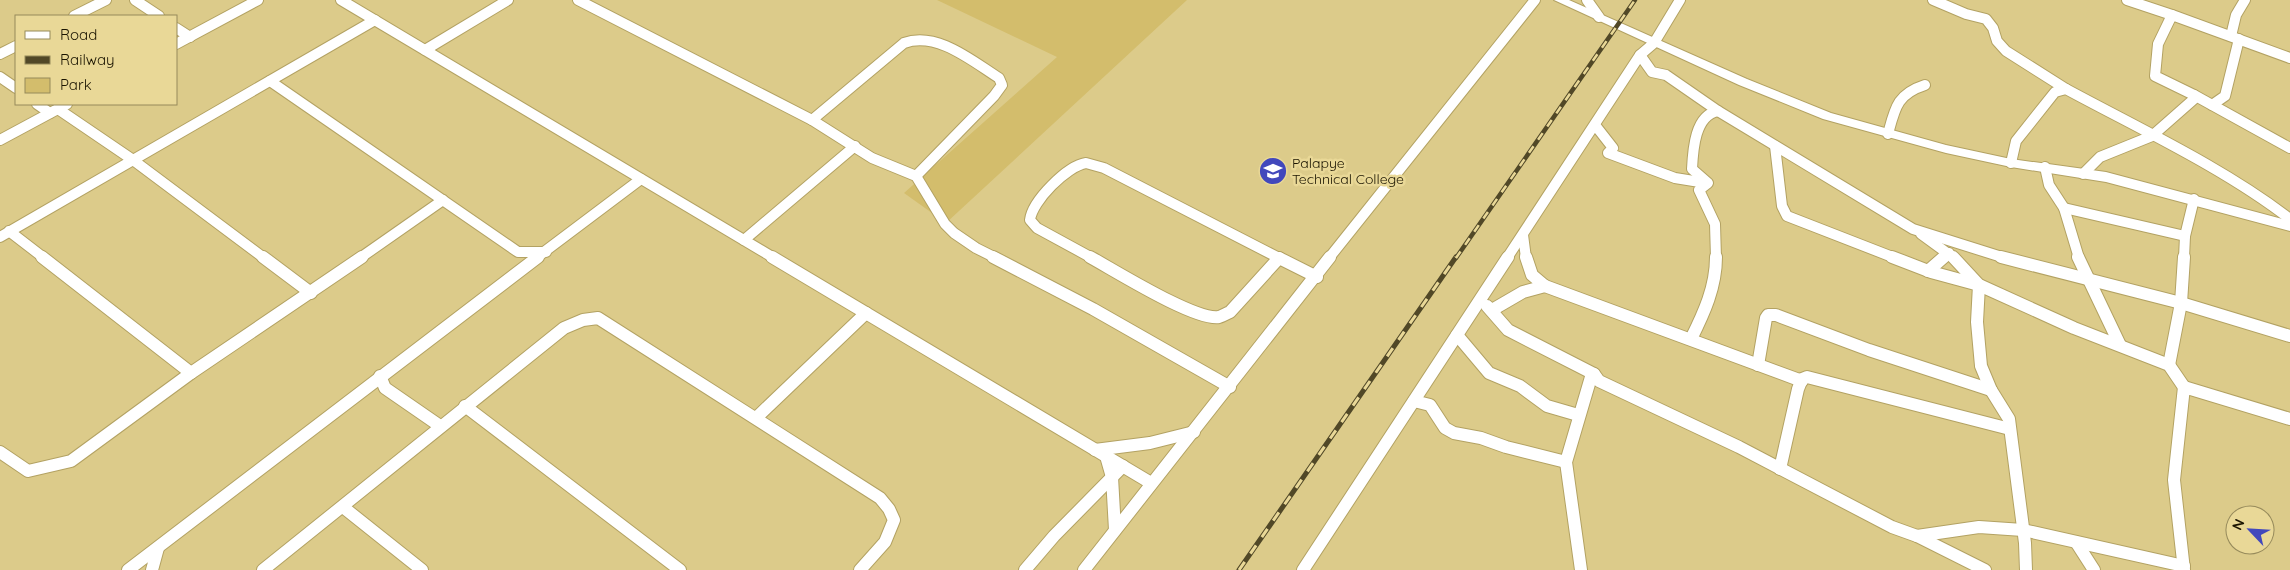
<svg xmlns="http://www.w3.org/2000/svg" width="2290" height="570" font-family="Quicksand,sans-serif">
  <rect width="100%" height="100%" fill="#dccb8a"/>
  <path fill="#d3bd6c" d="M937,0H1187L946,223L904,193L1057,57Z"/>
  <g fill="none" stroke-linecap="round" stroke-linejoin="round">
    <defs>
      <g id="minor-far1">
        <path d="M135,0L159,16"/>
        <path d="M341,0L774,258"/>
        <path d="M578,0L812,120L872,158L916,176L945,224L954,233L976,248L996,258"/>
        <path d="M1587,0L1599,17"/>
        <path d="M1933,0L1966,14L1986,19L1993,28L1997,41L2006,51L2066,89"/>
        <path d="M2127,0L2172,15"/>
        <path d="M74,16L106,0"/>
        <path d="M176,28L190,37"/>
        <path d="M2231,36L2236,15L2245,0"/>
        <path d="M176,44L258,0"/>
        <path d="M425,50L508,0"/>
        <path d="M0,54L16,46"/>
        <path d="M1640,55L1652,72L1666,75L1718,111L1913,229L2005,258"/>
        <path d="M0,77L16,88"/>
        <path d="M270,81L518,252H546"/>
        <path d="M2194,95L2290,148"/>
        <path d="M37,104L50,113"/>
        <path d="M2212,105L2225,96L2239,39"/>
        <path d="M58,109L133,160L264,258"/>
        <path d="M812,120L904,43C937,31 972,61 999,78L1002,85L994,96L916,176"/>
        <path d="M1595,125L1613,148L1608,153L1675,178L1706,183"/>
        <path d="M1888,134C1895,108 1897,94 1925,85"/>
        <path d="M0,140L67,104"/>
        <path d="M1775,146L1782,206L1787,216L1895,258"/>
        <path d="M2011,163L2016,141L2055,92L2066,89C2140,129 2224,168 2290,219"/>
        <path d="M2045,167L2049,185L2064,208L2079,258"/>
        <path d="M2083,174L2100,157L2152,136L2194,99V95L2155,76L2158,44L2172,15L2290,58"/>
        <path d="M2064,208L2185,236"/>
        <path d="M9,231L44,258"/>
        <path d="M1921,234L1954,258"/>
        <path d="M1523,235L1526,258"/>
        <path d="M0,237L375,20"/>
        <path d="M744,240L855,146"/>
        <path d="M360,258L443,200"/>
        <path d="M536,258L641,179"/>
        <path d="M1092,258L1037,228L1030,220C1032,201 1067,166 1086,163L1104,168L1279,258"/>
        <path d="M1329,258L1535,0"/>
        <path d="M1507,258L1640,55L1654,43L1680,0"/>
        <path d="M1716,258L1715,224L1699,190L1708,183L1692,169C1693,149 1695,115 1718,111"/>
        <path d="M1943,258L1949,253"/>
        <path d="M2184,258L2185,236L2194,199"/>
      </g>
      <g id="minor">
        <path d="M42,257L191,373"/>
        <path d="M263,257L311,293"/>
        <path d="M772,257L1151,483"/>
        <path d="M993,257L1093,309L1230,387"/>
        <path d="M1090,257C1114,270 1195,321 1219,317C1223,316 1227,313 1230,312L1279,258"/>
        <path d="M1526,257L1532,275L1545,286"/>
        <path d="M1892,257L1931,272L1979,285L1977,322L1981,366L1991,390L2009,419L2025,543L2026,570"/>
        <path d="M1953,257L1979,285L2074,328L2169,365L2184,387"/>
        <path d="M2001,257L2181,303L2290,336"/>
        <path d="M2078,257L2120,345"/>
        <path d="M1279,258L1317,277"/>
        <path d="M1928,271L1944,257"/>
        <path d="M1487,306L1508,330L1594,374"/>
        <path d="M1492,310L1523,292L1545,286L1802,381"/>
        <path d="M1457,335L1489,373L1520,386L1547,406L1578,415"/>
        <path d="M1691,339C1704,313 1716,287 1716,257"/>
        <path d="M1758,365L1766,318L1768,315H1776L1869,350L1991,390"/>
        <path d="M2169,365L2181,303L2184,257"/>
        <path d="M380,376L385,388L440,426"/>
        <path d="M1414,401L1430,405L1445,428L1454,433L1481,438L1506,447L1566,462"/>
        <path d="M465,406L680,570"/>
        <path d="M756,418L866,313"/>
        <path d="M1095,450L1150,443L1194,432"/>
        <path d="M0,452L28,471L71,461L191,373L362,257"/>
        <path d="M1106,456L1112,477L1115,530"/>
        <path d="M1780,469L1798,389L1802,379L1807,377L2010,429"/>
        <path d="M343,507L422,570"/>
        <path d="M1917,536L1979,527L2023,530L2184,566"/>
        <path d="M2076,542L2094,570"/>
        <path d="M128,570L538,257"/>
        <path d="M152,570L158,548"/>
        <path d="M263,570L564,328L583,320L598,318L880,498L889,509L894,520L885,542L860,570"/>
        <path d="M1025,570L1054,536L1123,466"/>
        <path d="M1084,570L1330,257"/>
        <path d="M1303,570L1508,257"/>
        <path d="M1581,570L1566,462L1591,377L1594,374L1599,381L1739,447L1892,527L1917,536L1985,570"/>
        <path d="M2184,570L2174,480L2184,387L2290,419"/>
      </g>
      <path id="tertiary" d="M1554,0H1569L1747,79L1831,113L1946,145L2011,159L2106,172L2290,221V231L2106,182L2011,167L1946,153L1823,119L1739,85Z"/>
    </defs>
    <use href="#minor-far1" stroke="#b3a263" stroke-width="12"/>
    <use href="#minor" stroke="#b3a263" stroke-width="14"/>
    <use href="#tertiary" stroke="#b3a263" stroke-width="2"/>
    <use href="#minor-far1" stroke="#fff" stroke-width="10"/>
    <use href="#minor" stroke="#fff" stroke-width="12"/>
    <use href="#tertiary" fill="#fff" fill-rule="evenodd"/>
    <defs>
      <path id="rail-far1" d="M1456,258L1635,0"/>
      <path id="rail" d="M1239,570L1456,257"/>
    </defs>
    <use href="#rail-far1" stroke="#514827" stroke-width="4.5"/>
    <use href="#rail" stroke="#514827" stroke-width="5"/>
    <use href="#rail-far1" stroke="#e9d897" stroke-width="2.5" stroke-dasharray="8" stroke-linecap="butt"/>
    <use href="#rail" stroke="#e9d897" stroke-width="3" stroke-dasharray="10" stroke-linecap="butt"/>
  </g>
  <defs>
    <symbol id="university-disc" viewBox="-11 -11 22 22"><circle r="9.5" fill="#4248bc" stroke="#e9d897"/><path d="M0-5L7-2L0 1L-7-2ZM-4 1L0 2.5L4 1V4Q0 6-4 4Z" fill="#fff"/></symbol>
  </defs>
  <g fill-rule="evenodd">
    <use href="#university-disc" x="1257" y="155" width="32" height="32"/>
  </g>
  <g text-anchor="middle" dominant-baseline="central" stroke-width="5" stroke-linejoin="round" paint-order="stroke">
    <g font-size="14" fill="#1a1400" stroke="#e9d897" text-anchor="start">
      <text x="1292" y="163">Palapye<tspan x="1292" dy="16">Technical College</tspan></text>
    </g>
  </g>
  <rect x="15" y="15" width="162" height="90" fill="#e9d897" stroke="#968a5b"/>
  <rect x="25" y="31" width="25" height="8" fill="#ffffff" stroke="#968a5b"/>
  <text x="60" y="40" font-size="15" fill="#1a1400">Road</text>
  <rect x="25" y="56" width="25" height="8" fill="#514827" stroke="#968a5b"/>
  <text x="60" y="65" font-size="15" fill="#1a1400">Railway</text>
  <rect x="25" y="78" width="25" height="15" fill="#d3bd6c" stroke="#968a5b"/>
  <text x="60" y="90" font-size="15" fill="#1a1400">Park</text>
  <g transform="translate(2250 530) rotate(295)"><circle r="24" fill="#e9d897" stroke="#968a5b"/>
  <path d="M0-4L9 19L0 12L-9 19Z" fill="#4248bc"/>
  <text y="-8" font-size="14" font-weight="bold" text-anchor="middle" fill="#1a1400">N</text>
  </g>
</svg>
